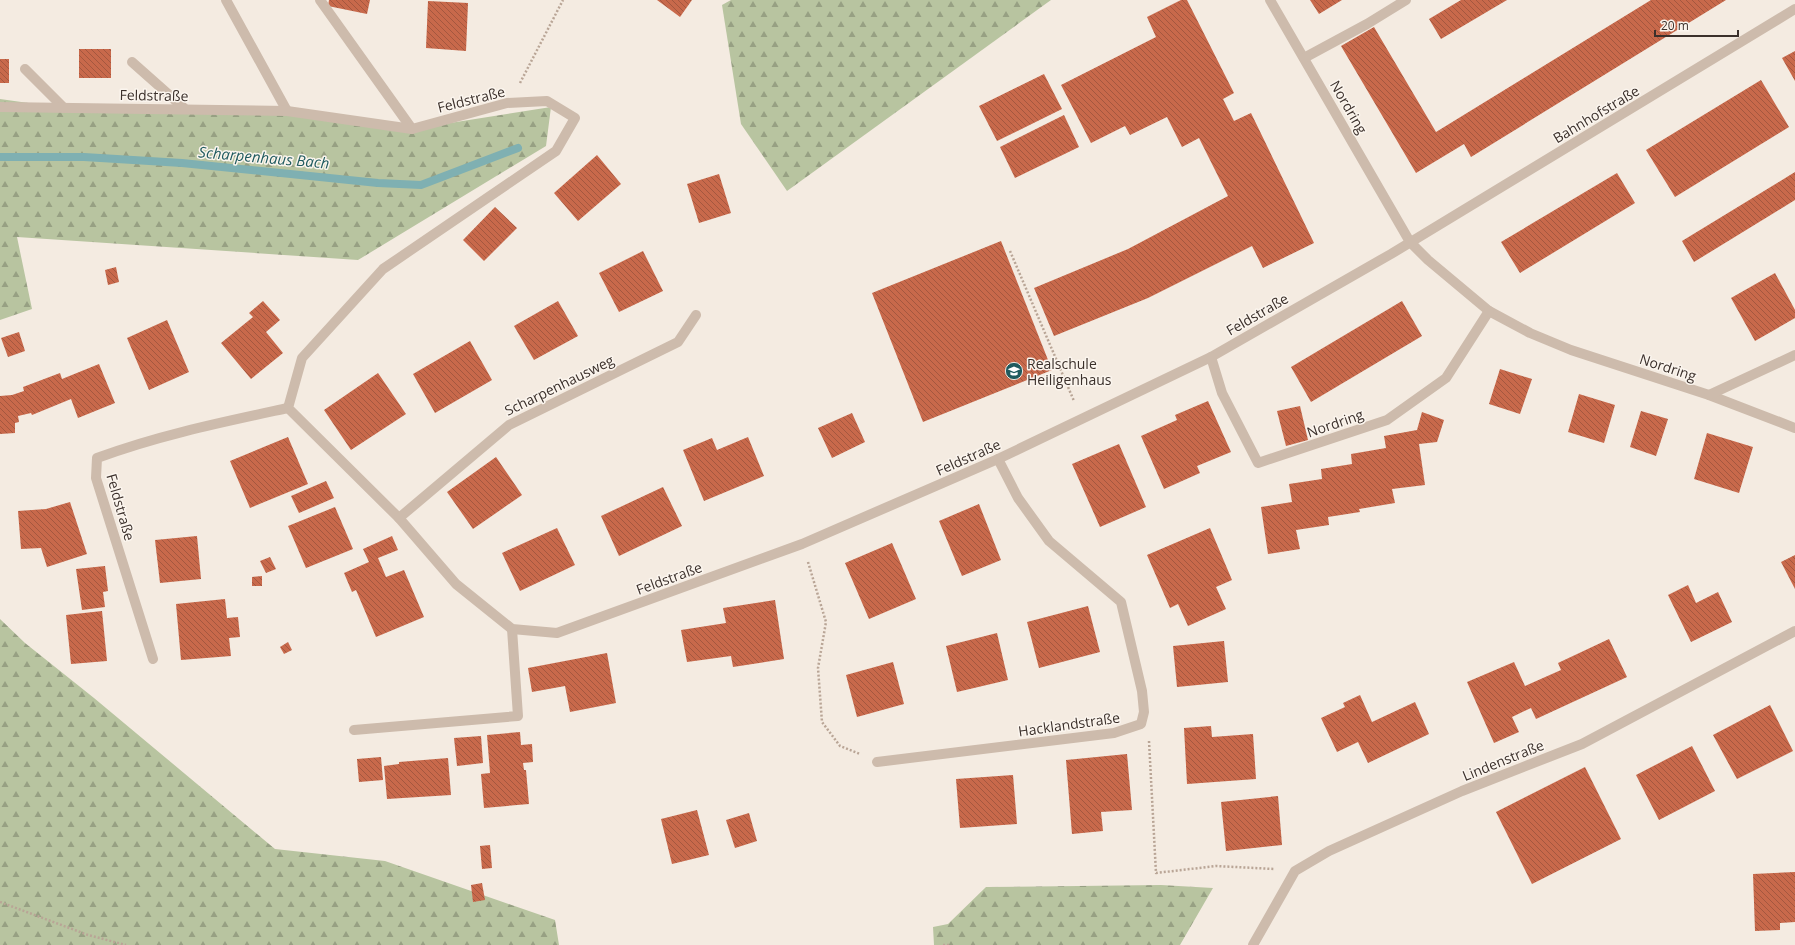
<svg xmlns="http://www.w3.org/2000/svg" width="1795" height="945" font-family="'Open Sans',sans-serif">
  <defs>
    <pattern id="forest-firs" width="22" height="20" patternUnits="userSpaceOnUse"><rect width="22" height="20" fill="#b8c4a0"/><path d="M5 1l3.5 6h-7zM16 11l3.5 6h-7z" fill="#97a083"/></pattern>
    <pattern id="building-back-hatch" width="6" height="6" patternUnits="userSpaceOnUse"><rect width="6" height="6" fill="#c8694b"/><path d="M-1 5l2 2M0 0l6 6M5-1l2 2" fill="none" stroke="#a4573f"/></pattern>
  </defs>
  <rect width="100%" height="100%" fill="#f4ebe1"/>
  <g fill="url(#forest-firs)">
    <path d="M731,0H1051L787,191L741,124L722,5Z"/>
    <path d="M0,99L64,108L287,111L412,129L551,107L546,146L358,260L17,237L32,309L0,320Z"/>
    <path d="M0,619L25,643L94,698L275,849L385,861L555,920L559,945H0Z"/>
    <path d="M1161,885L1213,888L1180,945H934L933,927L948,924L986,887Z"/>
  </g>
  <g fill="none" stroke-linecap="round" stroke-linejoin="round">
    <path stroke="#7fb0b2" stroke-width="8" d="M0,157H84L182,163L378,183L421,185L518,148"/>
  </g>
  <g fill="url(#building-back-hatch)">
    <path d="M329,0H370L367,14L328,6Z"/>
    <path d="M657,0H692L680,17Z"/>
    <path d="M1181,0H1187L1234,93L1223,99L1234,121L1251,113L1314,243L1263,268L1252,246L1148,298L1054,336L1034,288L1128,249L1228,196L1199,138L1182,147L1167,117L1130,135L1125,126L1091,143L1061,85L1156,37L1147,17Z"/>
    <path d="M1310,0H1342L1319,14Z"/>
    <path d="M1507,0L1441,39L1429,19L1461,0Z"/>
    <path d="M1651,0H1726L1471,157L1464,144L1416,173L1341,46L1374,27L1436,132Z"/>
    <path d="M428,1L468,3L466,51L426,48Z"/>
    <rect x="79" y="49" width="32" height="29"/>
    <path d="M1795,51V81L1782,58Z"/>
    <rect x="0" y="59" width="9" height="24"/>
    <path d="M1044,74L1062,109L997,141L979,106Z"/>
    <path d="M1761,80L1789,127L1675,197L1646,150Z"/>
    <path d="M1064,115L1079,147L1015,178L1000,147Z"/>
    <path d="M597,155L621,184L578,221L554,193Z"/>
    <path d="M1795,172V200L1694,262L1682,241Z"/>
    <path d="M1617,173L1635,203L1520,273L1501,242Z"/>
    <path d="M719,174L731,213L699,223L687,184Z"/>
    <path d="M495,207L517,228L484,261L463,240Z"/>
    <path d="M1001,241L1052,370L923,422L872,293Z"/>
    <path d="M643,251L663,291L619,312L599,273Z"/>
    <path d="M116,267L119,282L108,285L105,270Z"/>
    <path d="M1775,273L1795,310V318L1755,341L1731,298Z"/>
    <path d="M263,301L280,320L266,332L283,353L251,379L221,343L253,317L249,313Z"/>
    <path d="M558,301L578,336L534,360L514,326Z"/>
    <path d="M1402,301L1422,336L1311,402L1291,367Z"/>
    <path d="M167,320L189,372L149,390L127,338Z"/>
    <path d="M19,332L25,351L8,357L1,338Z"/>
    <path d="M470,341L492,380L435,413L413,374Z"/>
    <path d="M99,364L115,403L78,418L71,399L32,415L31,413L18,416L19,422L15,423V433L0,434V396L12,395L24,391L23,387L60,373L62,379Z"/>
    <path d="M1500,369L1532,379L1520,414L1489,404Z"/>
    <path d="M378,373L406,414L351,450L324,410Z"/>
    <path d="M1579,394L1615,405L1604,443L1568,432Z"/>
    <path d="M1208,401L1231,452L1197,466L1200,473L1164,489L1141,436L1177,420L1175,415Z"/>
    <path d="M1300,406L1308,440L1286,446L1277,411Z"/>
    <path d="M1641,411L1668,419L1656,456L1630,447Z"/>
    <path d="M1422,412L1444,420L1437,442L1419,444L1425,485L1392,489L1395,503L1359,509L1360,512L1328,517L1329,525L1296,530L1300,549L1268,554L1261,507L1292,502L1289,484L1322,479L1321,469L1352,464L1351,454L1386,448L1384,436L1417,430Z"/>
    <path d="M852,413L865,442L832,458L818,428Z"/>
    <path d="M1707,433L1753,447L1739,493L1694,479Z"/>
    <path d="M288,437L308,484L250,508L230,461Z"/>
    <path d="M748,437L764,476L704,501L683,450L712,438L717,450Z"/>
    <path d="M1119,444L1146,507L1100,527L1072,464Z"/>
    <path d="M496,457L522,495L473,529L447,492Z"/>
    <path d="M326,481L334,498L299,513L291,496Z"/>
    <path d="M663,487L682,526L619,556L601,516Z"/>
    <path d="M70,502L87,554L47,567L41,548L21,549L18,511L46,509Z"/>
    <path d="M979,504L1001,560L962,576L939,521Z"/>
    <path d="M335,507L353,549L306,568L288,526Z"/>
    <path d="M557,528L575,565L520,591L502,553Z"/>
    <path d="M1210,528L1232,580L1216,587L1226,609L1188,626L1178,604L1170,608L1147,555Z"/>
    <path d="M197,536L201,579L160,583L155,540Z"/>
    <path d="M392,536L398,550L378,558L386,577L404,570L424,617L376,637L356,590L352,592L344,573L369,562L363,549Z"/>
    <path d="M892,543L916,599L869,619L845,563Z"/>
    <path d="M1795,555V589L1781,562Z"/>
    <path d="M270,557L276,569L266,573L260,561Z"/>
    <path d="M105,566L108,591L103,592L105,607L82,610L76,569Z"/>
    <path d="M262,576V586H252V577Z"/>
    <path d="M1688,585L1696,603L1718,592L1732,622L1691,642L1668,595Z"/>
    <path d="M225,599L227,618L238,617L240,637L229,638L231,656L181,660L176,604Z"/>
    <path d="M775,600L784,659L733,667L731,656L687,662L681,630L726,623L723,608Z"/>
    <path d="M1088,606L1100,652L1039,668L1027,622Z"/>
    <path d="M102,611L107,661L71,664L66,615Z"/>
    <path d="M997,633L1008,680L957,692L946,646Z"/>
    <path d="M1609,639L1627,677L1536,719L1531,708L1512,717L1519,732L1494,743L1467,682L1514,662L1525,686L1561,670L1558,663Z"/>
    <path d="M1224,641L1228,682L1177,687L1173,646Z"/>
    <path d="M288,642L292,650L284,654L280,647Z"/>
    <path d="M607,653L616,703L570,712L565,686L532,692L528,668Z"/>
    <path d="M893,662L904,704L857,717L846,675Z"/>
    <path d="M1360,695L1372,722L1415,702L1429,734L1368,763L1358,742L1337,752L1321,718L1345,707L1343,703Z"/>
    <path d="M1770,705L1793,751L1737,779L1713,735Z"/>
    <path d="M1211,726L1212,737L1253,734L1256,779L1187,784L1184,728Z"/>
    <path d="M520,732L521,745L532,744L533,762L523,763L524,770H526L529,804L484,808L481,774L490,773L487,735Z"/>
    <path d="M481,736L483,763L457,766L454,738Z"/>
    <path d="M1692,746L1715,791L1659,820L1636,775Z"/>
    <path d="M1127,754L1132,810L1101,812L1103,831L1072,834L1066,760Z"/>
    <path d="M381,757L383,780L359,782L357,759Z"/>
    <path d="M448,758L451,795L387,799L384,766L399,764V762Z"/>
    <path d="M1585,767L1621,839L1532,884L1496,812Z"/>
    <path d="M1013,775L1017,824L960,828L956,779Z"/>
    <path d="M1278,796L1282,845L1226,851L1221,802Z"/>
    <path d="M697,810L709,855L672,864L661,819Z"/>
    <path d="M749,813L757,841L735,848L726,820Z"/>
    <path d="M490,845L492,868L482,869L480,846Z"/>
    <path d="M1795,872V922L1780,923V930L1755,931L1753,874Z"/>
    <path d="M482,883L485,900L473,902L471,885Z"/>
  </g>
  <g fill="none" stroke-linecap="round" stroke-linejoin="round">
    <g stroke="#b9a596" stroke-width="2.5" stroke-dasharray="2 2" stroke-linecap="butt">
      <path d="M520,83L563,0"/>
      <path d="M1010,251L1074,401"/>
      <path d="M808,562L826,622L818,668L822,722L840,746L860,754"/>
      <path d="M1149,741L1156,873L1216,866L1274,869"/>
      <path d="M0,902L88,935L126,945"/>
      <path d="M943,945H951"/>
    </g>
    <g stroke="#cdbbac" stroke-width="10">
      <path d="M226,0L287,111"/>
      <path d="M320,0L412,129"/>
      <path d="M1270,0L1410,242L1428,260L1489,311L1530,333L1571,350L1709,395L1795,428"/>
      <path d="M1304,58L1367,24L1406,0"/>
      <path d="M132,62L185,109"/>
      <path d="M25,69L64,108"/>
      <path d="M0,107L287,111L412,129L507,103L547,101L575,118L556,151L383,269L302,358L288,408L399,518L456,584L512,629L557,633L802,544L998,459L1211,357L1391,254L1795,9"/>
      <path d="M1211,357L1222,393L1258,463L1387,420L1446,378L1489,311"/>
      <path d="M1709,395L1795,355"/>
      <path d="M399,518L509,425L678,342L696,315"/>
      <path d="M153,659L96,478L97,458C159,435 223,422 288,408"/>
      <path d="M354,730L518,716L512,629"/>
      <path d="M877,762L1114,733L1141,724L1144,712L1142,691L1121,602L1049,541L1018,498L998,459"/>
      <path d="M1253,945L1295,871L1329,851L1462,791L1582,744L1795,631"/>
    </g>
  </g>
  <defs>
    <symbol id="school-disc" viewBox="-11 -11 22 22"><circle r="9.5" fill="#1f5a5e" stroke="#fbf5ee"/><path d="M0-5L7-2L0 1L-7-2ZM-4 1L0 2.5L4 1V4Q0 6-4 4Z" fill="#fff"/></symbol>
  </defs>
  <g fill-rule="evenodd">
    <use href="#school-disc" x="1004" y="361" width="20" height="20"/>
  </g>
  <g text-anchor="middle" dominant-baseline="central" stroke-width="3" stroke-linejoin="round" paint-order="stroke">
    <g font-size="14" fill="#3b302b" stroke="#fbf5ee">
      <text transform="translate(154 95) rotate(1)">Feldstraße</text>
      <text transform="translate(471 99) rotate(-14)">Feldstraße</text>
      <text transform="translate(1349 107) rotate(60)">Nordring</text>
      <text transform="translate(1596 114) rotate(-31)">Bahnhofstraße</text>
      <text transform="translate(1257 314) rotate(-30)">Feldstraße</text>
      <text transform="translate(1668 367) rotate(18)">Nordring</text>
      <text transform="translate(559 385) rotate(-26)">Scharpenhausweg</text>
      <text transform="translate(1335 423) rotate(-19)">Nordring</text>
      <text transform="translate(968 457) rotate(-24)">Feldstraße</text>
      <text transform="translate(121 507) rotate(74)">Feldstraße</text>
      <text transform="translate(669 578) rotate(-20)">Feldstraße</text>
      <text transform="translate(1069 724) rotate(-8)">Hacklandstraße</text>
      <text transform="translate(1503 760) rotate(-22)">Lindenstraße</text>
    </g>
    <g font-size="14" fill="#3b302b" stroke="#fbf5ee" text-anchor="start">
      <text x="1027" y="363">Realschule<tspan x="1027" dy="16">Heiligenhaus</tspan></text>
    </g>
    <g font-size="15" font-style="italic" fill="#1f5a5e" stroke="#fbf5ee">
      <text transform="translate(264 157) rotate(5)">Scharpenhaus Bach</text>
    </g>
  </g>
  <path d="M1655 30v6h83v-6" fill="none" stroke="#3b302b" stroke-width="2"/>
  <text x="1661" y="30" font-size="12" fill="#3b302b" stroke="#fbf5ee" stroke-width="3" paint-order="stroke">20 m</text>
</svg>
